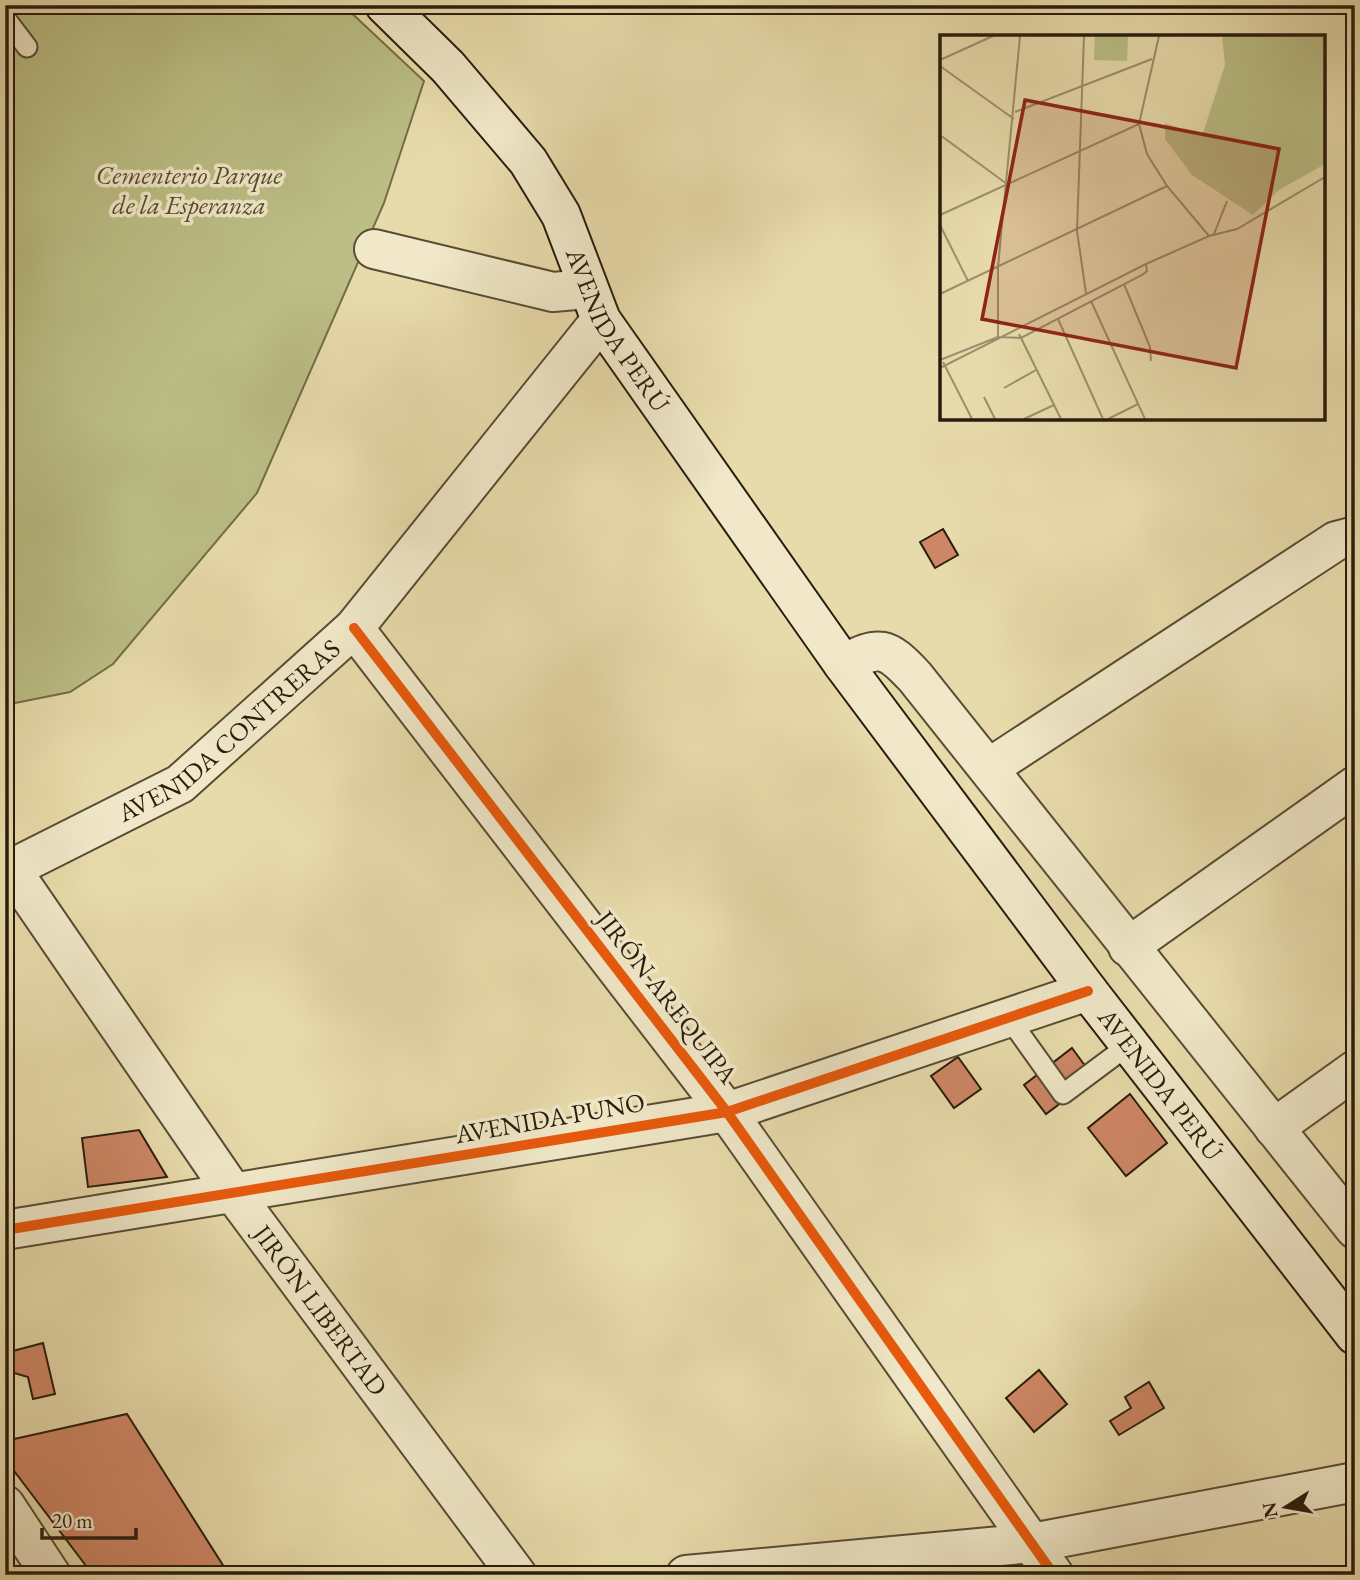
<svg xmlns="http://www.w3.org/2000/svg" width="1360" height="1580" font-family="'EB Garamond',serif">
  <rect width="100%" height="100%" fill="#e8dbab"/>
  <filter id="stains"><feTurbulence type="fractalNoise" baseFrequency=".00286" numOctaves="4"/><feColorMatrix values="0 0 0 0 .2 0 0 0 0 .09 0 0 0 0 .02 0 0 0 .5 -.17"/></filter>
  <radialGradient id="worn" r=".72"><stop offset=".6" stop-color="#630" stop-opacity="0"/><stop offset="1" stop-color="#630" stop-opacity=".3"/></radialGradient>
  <path fill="#bbbe85" stroke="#726d49" stroke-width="2" d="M5,5H343L424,81L384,203L257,493L113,664L70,692L5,705V527L13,477L5,476Z"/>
  <g fill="#ce8766" stroke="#291c0d" stroke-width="2">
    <path d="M943,529L958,555L935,568L920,542Z"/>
    <path d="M1072,1048L1094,1078L1046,1114L1024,1085Z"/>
    <path d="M958,1057L981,1089L954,1108L931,1076Z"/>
    <path d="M1130,1094L1167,1143L1126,1176L1088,1128Z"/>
    <path d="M139,1130L167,1177L88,1187L82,1138Z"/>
    <path d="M43,1343L55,1394L33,1399L28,1377L14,1373L9,1352Z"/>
    <path d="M1039,1370L1067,1404L1034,1432L1006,1398Z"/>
    <path d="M1149,1382L1164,1408L1119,1435L1110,1421L1131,1408L1125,1397Z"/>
    <path d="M127,1414L226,1570L183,1575H93L5,1459V1441Z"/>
  </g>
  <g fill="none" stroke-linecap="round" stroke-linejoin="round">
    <defs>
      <g id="service">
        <path d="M5,18L27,47"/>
        <path d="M1008,1017L1063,1094L1130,1044"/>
      </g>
      <g id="minor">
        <path d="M374,249L553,292L587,289"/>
        <path d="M354,628L727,1112L1054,1575"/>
        <path d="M843,664C880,645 886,646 915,677L1355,1229"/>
        <path d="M989,768L1336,541L1355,536"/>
        <path id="s1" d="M5,869H11L180,784L354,628L601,320"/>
        <path id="s2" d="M11,869L234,1194L517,1575"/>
        <path d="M1128,947L1355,786"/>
        <path d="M1274,1128L1355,1070"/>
        <path d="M5,1505L51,1575"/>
        <path d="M686,1575L1032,1543L1355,1482"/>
      </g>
      <path id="tertiary" d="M5,1230L727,1112L1088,991"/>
      <g id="secondary">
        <path id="s3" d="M385,5L448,67L528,161L561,215L601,320L843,664L1088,991L1355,1335"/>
      </g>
    </defs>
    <use href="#service" stroke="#594c34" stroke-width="23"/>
    <use href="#minor" stroke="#594c34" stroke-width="42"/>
    <use href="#tertiary" stroke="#594c34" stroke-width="42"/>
    <use href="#secondary" stroke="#291c0d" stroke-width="42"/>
    <use href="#service" stroke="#f0e8c8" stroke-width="19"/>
    <use href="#minor" stroke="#f0e8c8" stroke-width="38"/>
    <use href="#tertiary" stroke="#f0e8c8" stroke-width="38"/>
    <use href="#secondary" stroke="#f0e8c8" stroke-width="38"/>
    <defs>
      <g id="cycleway">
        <path d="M354,628L727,1112L1054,1575"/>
        <path d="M5,1230L727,1112L1088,991"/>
      </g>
    </defs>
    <use href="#cycleway" stroke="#f0e8c8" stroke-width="15"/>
    <use href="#cycleway" stroke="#e8590c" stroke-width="10"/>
  </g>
  <g text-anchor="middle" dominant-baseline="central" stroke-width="7" stroke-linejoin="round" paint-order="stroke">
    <g font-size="26" font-style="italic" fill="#554d31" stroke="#f0e8c8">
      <text x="189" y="175">Cementerio Parque<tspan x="189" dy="30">de la Esperanza</tspan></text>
    </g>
    <g font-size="26" fill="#291c0d" stroke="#f0e8c8">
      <text stroke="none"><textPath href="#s3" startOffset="404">AVENIDA PERÚ</textPath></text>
      <text stroke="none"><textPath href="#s1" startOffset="266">AVENIDA CONTRERAS</textPath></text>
      <text transform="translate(667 997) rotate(52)">JIRÓN AREQUIPA</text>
      <text stroke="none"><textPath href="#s3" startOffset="1335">AVENIDA PERÚ</textPath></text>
      <text transform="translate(550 1118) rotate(-10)">AVENIDA PUNO</text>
      <text stroke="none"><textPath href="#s2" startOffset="539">JIRÓN LIBERTAD</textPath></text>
    </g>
  </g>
  <g transform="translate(940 35)">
    <rect width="385" height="385" fill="#e8dbab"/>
    <path d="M155,1H188L187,26L154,25ZM282,1H385V129L339,155L313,180L252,140L225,104V88L262,101L285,30Z" fill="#bbbe85"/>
    <path fill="none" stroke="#9c8f6c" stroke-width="2" d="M80,1L58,232V302L81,303L202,240L207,236L206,229M144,1L137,196L146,258M219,1L199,89L207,119L227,151L269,201M0,25L53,1M0,31L74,84M75,77L212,24M0,100L67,149M0,180L199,89M0,190L28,246M274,199L287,166M184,249L210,312L211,326M0,259L227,151M151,266L205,384M118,284L163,384M79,299L121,384M0,325L58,302M3,327L32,384M0,333L206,229L269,201L297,194L385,142M64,353L96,335M44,362L55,384M84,384L114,370M168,384L198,369"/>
    <path fill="#8f2418" fill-opacity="0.15" stroke="#8f2418" stroke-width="3.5" d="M85,65L339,114L296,333L42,284Z"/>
    <rect width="385" height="385" fill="none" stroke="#291c0d" stroke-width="3.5"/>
  </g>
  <rect width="1360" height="1580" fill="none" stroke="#e8dbab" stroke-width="28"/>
  <rect x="7" y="7" width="1346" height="1566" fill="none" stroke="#291c0d" stroke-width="3.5"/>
  <rect x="14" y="14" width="1332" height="1552" fill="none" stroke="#291c0d" stroke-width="2"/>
  <g transform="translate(1286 1507) rotate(259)" stroke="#f0e8c8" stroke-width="5" paint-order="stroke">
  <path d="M0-5L12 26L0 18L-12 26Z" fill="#291c0d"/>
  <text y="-10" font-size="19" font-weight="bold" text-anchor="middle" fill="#291c0d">N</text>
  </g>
  <path d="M42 1528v10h94v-10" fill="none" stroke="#291c0d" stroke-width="3.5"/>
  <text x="52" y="1528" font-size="21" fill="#291c0d" stroke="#f0e8c8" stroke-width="5" paint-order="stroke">20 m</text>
  <rect width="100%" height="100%" filter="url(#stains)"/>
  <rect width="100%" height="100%" fill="url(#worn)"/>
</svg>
